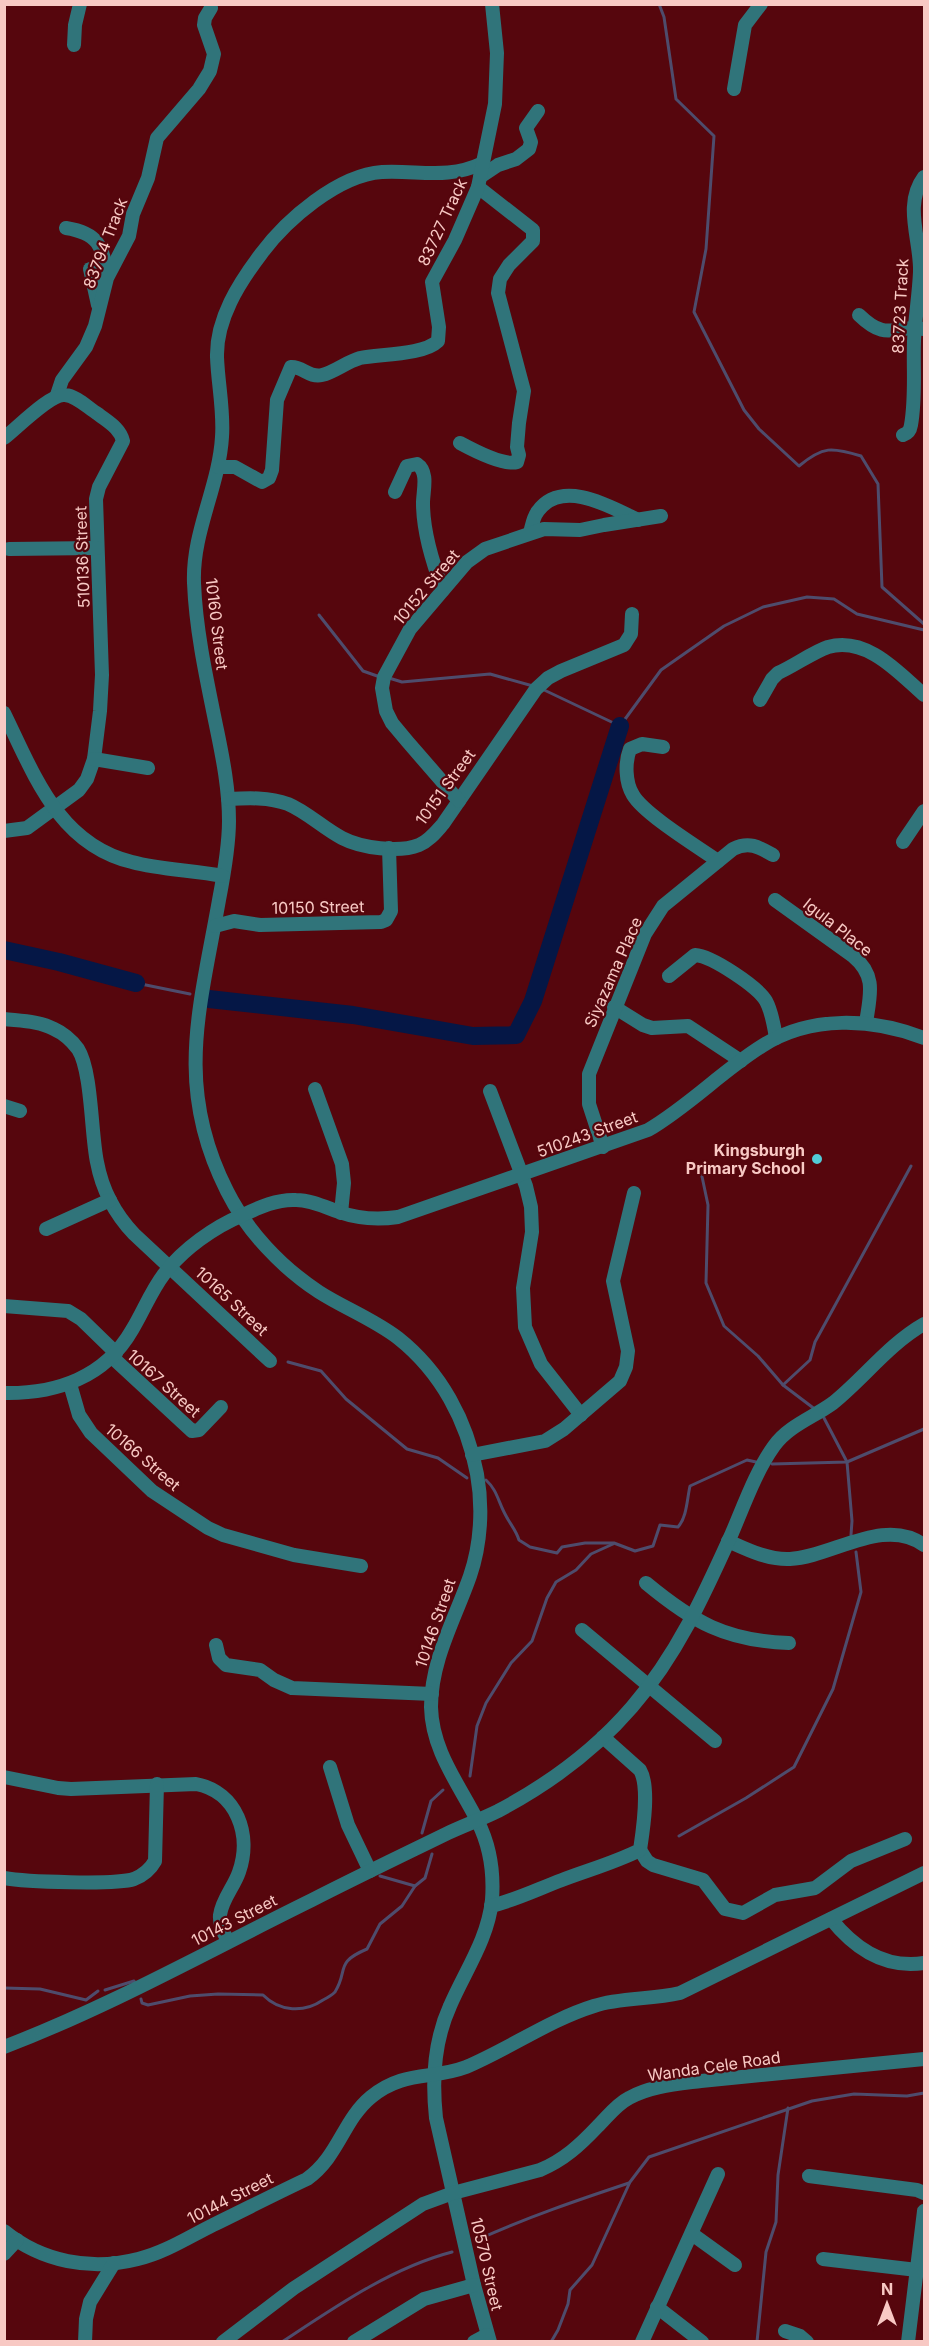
<svg xmlns="http://www.w3.org/2000/svg" width="929" height="2346" font-family="Inter,sans-serif">
  <rect width="100%" height="100%" fill="#56060d"/>
  <g fill="none" stroke-linecap="round" stroke-linejoin="round">
    <g stroke="#4e4c6c" stroke-width="3">
      <path d="M659,4L664,17L676,99L714,136L706,249L694,312L744,410L759,429L799,466C823,446 832,447 861,456L878,484L882,587L924,624"/>
      <path d="M319,615L363,671L380,677"/>
      <path d="M389,678L402,682L490,674L533,686"/>
      <path d="M542,689L620,726L661,670L724,626L763,607L807,597L834,599L857,614L924,630"/>
      <path d="M136,983L190,994"/>
      <path d="M700,1167L708,1205L706,1283L724,1326L758,1356L783,1385L816,1410"/>
      <path d="M288,1362L321,1371L346,1399L407,1449L438,1458L467,1478"/>
      <path d="M783,1385L810,1360L815,1342L911,1166"/>
      <path d="M824,1418L847,1462L852,1521L851,1535"/>
      <path d="M772,1464L847,1462L924,1429"/>
      <path d="M486,1480C497,1490 498,1501 505,1514C510,1524 516,1530 519,1540L530,1547L557,1553L562,1547L585,1543H614L635,1551L653,1546L660,1525L678,1527C687,1517 687,1499 690,1486L747,1460L756,1462"/>
      <path d="M470,1776L477,1726L486,1703L511,1663L532,1641L547,1598L556,1582L576,1570L591,1554L613,1544"/>
      <path d="M422,1833L431,1801L443,1790"/>
      <path d="M679,1836L746,1798L794,1767L833,1689L861,1592L856,1552"/>
      <path d="M380,1876L415,1886"/>
      <path d="M4,1988L40,1989L86,2000L98,1991"/>
      <path d="M105,1990L134,1981L135,1983"/>
      <path d="M141,1999L142,2003L148,2005L190,1996L218,1994L263,1995C280,2012 304,2013 323,2000C327,1998 332,1995 335,1992C349,1969 334,1963 367,1949L380,1924L402,1906L415,1886L425,1878L432,1854"/>
      <path d="M479,2239C528,2217 578,2200 629,2183"/>
      <path d="M282,2342C335,2307 391,2268 452,2252"/>
      <path d="M551,2342L558,2330L568,2304L570,2290L592,2265L630,2182L649,2157L812,2101L854,2094L907,2096L924,2093"/>
      <path d="M757,2342L766,2252L776,2222L778,2175L788,2108"/>
    </g>
    <g stroke="#051746" stroke-width="18">
      <path d="M4,950L59,962L136,983"/>
      <path d="M209,999L353,1015L473,1036L516,1035L533,1001L620,726"/>
    </g>
    <g stroke="#30747a" stroke-width="14">
      <path d="M74,45L75,25L80,4"/>
      <path d="M734,89L745,25L761,4"/>
      <path d="M483,163C447,180 419,170 382,172C338,175 286,220 261,254C239,283 216,319 217,357C218,384 224,411 222,437C219,487 192,532 194,583C196,632 207,681 217,730C223,759 229,790 229,821C229,847 224,874 219,900C200,1008 174,1087 227,1191C247,1231 281,1267 319,1292C344,1308 373,1319 398,1338C441,1372 467,1421 477,1474C483,1507 481,1544 470,1576C455,1619 431,1660 431,1707C432,1751 459,1784 478,1822C490,1846 494,1873 492,1900C488,1939 465,1971 450,2006C434,2041 432,2081 436,2118L474,2285L490,2342"/>
      <path d="M480,177L498,165L516,159L529,149L531,142L526,128L538,111"/>
      <path d="M66,228C98,233 103,246 107,276"/>
      <path d="M90,269L98,305"/>
      <path d="M859,315C888,343 894,324 924,329"/>
      <path d="M57,395L62,380L86,347L95,326L107,278L129,236L133,214L148,178L157,138L199,89L210,71L214,54L204,25L205,18L211,8"/>
      <path d="M903,435C908,433 910,431 911,425C916,397 913,369 914,341C915,318 919,295 920,272C921,240 903,205 924,177"/>
      <path d="M4,438C17,428 51,393 65,395C77,396 88,408 98,414C108,422 120,428 123,441L99,487L96,499L102,675L100,711L94,759L87,779L79,790L27,828L4,831"/>
      <path d="M460,443C473,450 504,466 517,462L519,455L517,447L519,423L524,391L498,293L500,279L509,265L533,241V230L478,187"/>
      <path d="M218,467H235L262,482L269,478L272,470L277,400L291,367C302,366 309,378 322,375C335,372 346,362 360,358C380,354 424,355 438,341L439,327L432,282L455,240L478,187L495,104L497,53L492,4"/>
      <path d="M395,492L407,466L417,464C429,472 423,491 423,503C423,531 433,564 443,590"/>
      <path d="M530,533C532,526 533,517 538,511C562,478 611,507 638,520"/>
      <path d="M9,549L97,548"/>
      <path d="M760,700L772,679L778,673C794,666 813,652 828,647C867,636 899,673 924,695"/>
      <path d="M4,713C34,774 58,844 132,862C161,870 193,870 223,876"/>
      <path d="M663,747L642,744L630,749C625,762 625,782 633,795C644,814 698,847 718,861"/>
      <path d="M94,759L148,768"/>
      <path d="M228,799C248,798 269,797 288,804C307,812 323,828 342,838C361,848 399,853 419,845C429,841 436,832 443,824L536,689L548,678L561,671L624,645L631,634L632,614"/>
      <path d="M459,801L407,741L392,723L386,711L382,688L384,677L410,629L467,562L485,549L544,529L580,530L604,525L661,516"/>
      <path d="M903,842L924,811"/>
      <path d="M775,900L853,956C877,976 870,995 866,1023"/>
      <path d="M215,926L234,921L260,925L381,922L386,920L391,911L389,848"/>
      <path d="M669,976L695,955C712,956 758,987 766,1001C772,1012 774,1026 776,1038"/>
      <path d="M614,1007L643,1025L652,1028L688,1026L741,1061"/>
      <path d="M4,1019C21,1021 39,1021 54,1029C63,1033 72,1041 78,1049C92,1071 91,1134 97,1162C102,1189 115,1214 134,1234L270,1361"/>
      <path d="M315,1089L342,1164L344,1183L341,1213"/>
      <path d="M490,1091L526,1186L531,1207L532,1232L523,1288L525,1327L541,1364L581,1415"/>
      <path d="M4,1106L20,1111"/>
      <path d="M603,1147L589,1104V1074L645,934L663,906L733,849C749,841 759,847 773,855"/>
      <path d="M46,1229L110,1200"/>
      <path d="M4,1306L68,1311L81,1319L116,1353"/>
      <path d="M112,1357L192,1431L199,1430L221,1407"/>
      <path d="M70,1384L79,1415L91,1433L152,1491L208,1528L223,1535L294,1555L361,1566"/>
      <path d="M4,1393C57,1394 105,1377 132,1330C143,1312 151,1291 164,1274C183,1249 214,1227 243,1215C260,1207 277,1199 296,1200C311,1200 325,1207 339,1212C359,1219 377,1220 398,1217L648,1130C689,1106 722,1071 762,1046C811,1015 872,1018 924,1038"/>
      <path d="M472,1455L545,1441L564,1429L620,1381L626,1367L628,1351L613,1281L634,1193"/>
      <path d="M728,1541C748,1550 768,1560 790,1559C832,1557 884,1516 924,1545"/>
      <path d="M646,1583C693,1622 726,1641 789,1643"/>
      <path d="M582,1630L715,1741"/>
      <path d="M216,1645L219,1658L226,1665L260,1670L274,1680L292,1688L432,1694"/>
      <path d="M330,1767L348,1825L370,1871"/>
      <path d="M4,1777L58,1788L71,1789L196,1784C237,1792 252,1835 239,1872C234,1887 222,1899 220,1915C219,1924 224,1934 228,1941"/>
      <path d="M640,1850L647,1861L653,1865L703,1880L725,1909L743,1913L775,1895L815,1888L851,1861L905,1839"/>
      <path d="M4,1878C25,1882 116,1885 134,1879C144,1875 150,1870 155,1861L157,1784"/>
      <path d="M491,1906C516,1900 538,1889 562,1880C588,1870 614,1863 640,1850C643,1830 650,1787 640,1770L603,1737"/>
      <path d="M831,1919C855,1949 885,1969 924,1963"/>
      <path d="M4,2047C111,2006 210,1950 312,1900C357,1877 403,1855 448,1833C465,1825 482,1819 498,1811C549,1784 595,1750 632,1707C677,1655 704,1595 732,1533C744,1505 756,1471 774,1446C788,1426 814,1417 833,1403C864,1378 889,1344 924,1324"/>
      <path d="M809,2176L917,2190L924,2193"/>
      <path d="M4,2231C42,2262 91,2271 138,2259C164,2253 189,2237 213,2225C244,2210 275,2194 307,2179C339,2156 343,2120 371,2097C404,2070 432,2080 466,2067C509,2049 549,2020 594,2006C621,1997 651,2000 680,1993L924,1873"/>
      <path d="M692,2234L735,2265"/>
      <path d="M4,2254L17,2240"/>
      <path d="M823,2259L917,2270"/>
      <path d="M657,2307L702,2342"/>
      <path d="M785,2331L800,2336L807,2342"/>
      <path d="M85,2342L86,2319L90,2302L114,2263"/>
      <path d="M223,2342L294,2288L423,2204L453,2193L540,2170C564,2160 580,2145 598,2126C608,2116 617,2104 629,2098C650,2086 678,2084 701,2081L924,2059"/>
      <path d="M354,2342L424,2299L474,2285"/>
      <path d="M474,2342L487,2335"/>
      <path d="M642,2342L718,2174"/>
      <path d="M908,2342L924,2211"/>
    </g>
  </g>
  <circle fill="#52cbd7" stroke="#56060d" stroke-width="2" cx="817" cy="1159" r="6"/>
  <g text-anchor="middle" dominant-baseline="central" stroke-width="4.5" stroke-linejoin="round" paint-order="stroke">
    <g font-size="16" fill="#f8c9c4" stroke="#56060d">
      <text transform="translate(442 222) rotate(-65)">83727 Track</text>
      <text transform="translate(105 243) rotate(-69)">83794 Track</text>
      <text transform="translate(900 306) rotate(-87)">83723 Track</text>
      <text transform="translate(82 557) rotate(-92)">510136 Street</text>
      <text transform="translate(426 587) rotate(-50)">10152 Street</text>
      <text transform="translate(217 624) rotate(83)">10160 Street</text>
      <text transform="translate(445 787) rotate(-54)">10151 Street</text>
      <text transform="translate(318 907) rotate(-1)">10150 Street</text>
      <text transform="translate(838 927) rotate(38)">Igula Place</text>
      <text transform="translate(613 972) rotate(-66)">Siyazama Place</text>
      <text transform="translate(587 1134) rotate(-20)">510243 Street</text>
      <text transform="translate(232 1301) rotate(43)">10165 Street</text>
      <text transform="translate(164 1383) rotate(42)">10167 Street</text>
      <text transform="translate(143 1457) rotate(41)">10166 Street</text>
      <text transform="translate(435 1623) rotate(-71)">10146 Street</text>
      <text transform="translate(234 1920) rotate(-27)">10143 Street</text>
      <text transform="translate(714 2066) rotate(-8)">Wanda Cele Road</text>
      <text transform="translate(230 2198) rotate(-27)">10144 Street</text>
      <text transform="translate(487 2264) rotate(77)">10570 Street</text>
    </g>
    <g font-size="16" font-weight="bold" fill="#f8c9c4" stroke="#56060d" text-anchor="end">
      <text x="805" y="1150">Kingsburgh<tspan x="805" dy="18">Primary School</tspan></text>
    </g>
  </g>
  <rect width="929" height="2346" fill="none" stroke="#f8c9c4" stroke-width="12"/>
  <g transform="translate(887 2304)" stroke="#56060d" stroke-width="4.5" paint-order="stroke">
  <path d="M0-4.5L10 22L0 15L-10 22Z" fill="#f8c9c4"/>
  <text y="-9" font-size="16" font-weight="bold" text-anchor="middle" fill="#f8c9c4">N</text>
  </g>
</svg>
